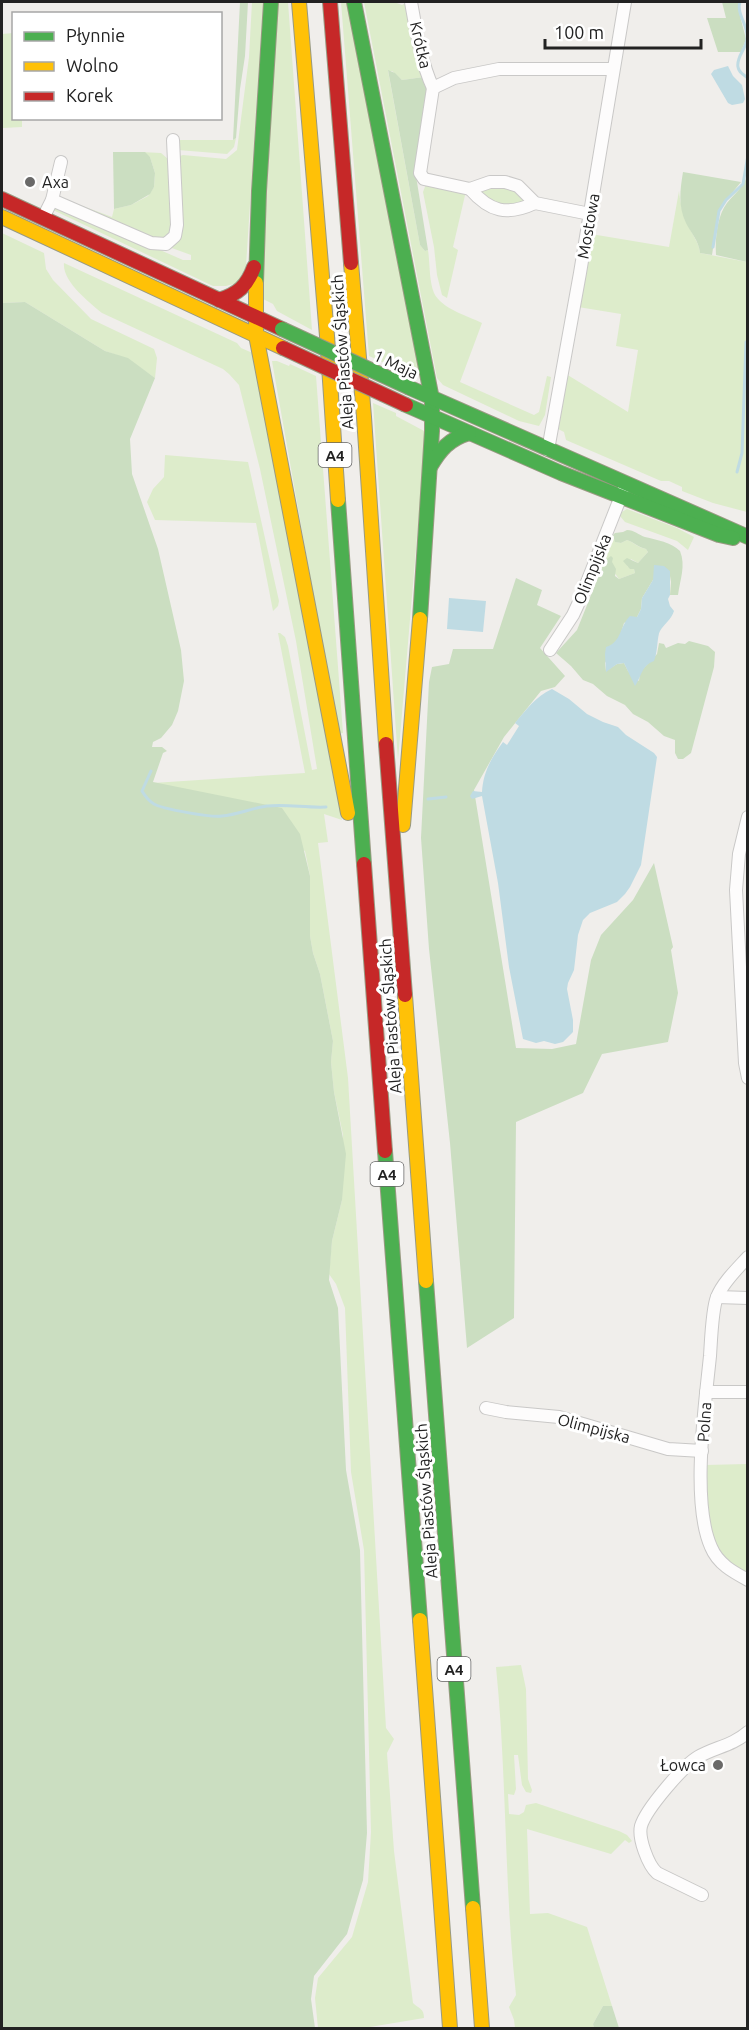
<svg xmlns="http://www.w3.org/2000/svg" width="749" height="2030" font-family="Ubuntu,sans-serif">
  <rect width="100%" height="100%" fill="#f0eeeb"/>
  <g fill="#ddeccb">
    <path d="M252,2H263L246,266L237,283L226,286H213L53,210L54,206H59L183,260H191V255L169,247L177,157L183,155L226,159L237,150L249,57Z"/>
    <path d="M277,2H288L312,330L277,311L273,304L261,298Z"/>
    <path d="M341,2H350L421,374L414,376L369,356Z"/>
    <path d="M364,2H394L402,5L407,2L424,77L402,80L392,71H388L420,245L425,251L428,250C430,263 429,281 434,293C442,309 466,315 482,323L460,382L534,415L539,412L547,376L551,377L545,415L539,426L519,421L443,385L437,378Z"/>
    <path d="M13,33L14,118L22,119V127L3,128V140L2,34Z"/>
    <path d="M236,138L234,147L227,154L178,150L177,140H233Z"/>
    <path d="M141,152L161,153L168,159L173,224L169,236L158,240L56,196L112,217L114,209L131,205L148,196L154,187L155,173L150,157Z"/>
    <path d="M426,184L466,191L453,247L458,250L447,298L442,295L437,275L434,247L423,192Z"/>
    <path d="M500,184L521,192L526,204L498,206L477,191Z"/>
    <path d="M679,191C680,202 683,215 688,225C692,235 699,242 700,253L747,262V512L713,503L682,491V487L669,481H661L566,440L564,432L558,429L566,374L628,412L638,350L616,346L621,314L578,307L591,234L669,247Z"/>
    <path d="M2,233L44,253L46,269L53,280L91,319L154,349L157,358L155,378L128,359L105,351L25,302L2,303Z"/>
    <path d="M64,263L237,343L241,348L255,354L342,820L324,814L328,842L318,843L348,1078L386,1728L394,1739L387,1753L394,1851L413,2003C419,2009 424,2008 424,2018L364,2028H318L315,1998L318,1978L352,1937L368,1882L371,1832L364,1550L351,1472L345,1308L336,1284L329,1274L332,1241L342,1200L343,1135L334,1092L331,1062L333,1041L320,974L313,953L310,936V876L305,851L153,783L305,773L278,633H280L285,637L288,646L312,770L317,769L296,641L260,469L239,385L229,374L223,369L102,313C89,302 62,281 64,263Z"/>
    <path d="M272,361H277L289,366L290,364L316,376L343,733L338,734Z"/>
    <path d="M373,403L396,413V416L426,432L398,760Z"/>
    <path d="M165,455L248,462L279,601L278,606L273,611L256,523L155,520L147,502L153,489L164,477Z"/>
    <path d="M627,509L677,528L694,537L688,550L677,541L625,522L620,516V513Z"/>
    <path d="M613,535L616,542L621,543L627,540C634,542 636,547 646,549L648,552L638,563L631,559L627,566L634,569L635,573L619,579L605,560L600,570Z"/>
    <path d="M747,1464V1576C739,1570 727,1565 721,1557C704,1537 706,1490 705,1465Z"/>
    <path d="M521,1665L526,1689L528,1779L532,1790L531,1793L526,1792L522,1785L518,1755H514L516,1789L514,1795L508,1794L509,1814L519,1815L524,1812L526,1805L536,1803L619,1831L627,1835L632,1841L629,1843L625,1840L611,1854L527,1829L530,1914L548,1913L587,1927L612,2006H603L593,2024L594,2028H515L514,2020L509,2007L516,1995C504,1886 507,1776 496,1667Z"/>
  </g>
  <g fill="#cbdec1">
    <path d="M240,2H248L245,56L240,89L236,138L233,140Z"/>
    <path d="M722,2H739L738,8L746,39L741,52H718L707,18H726Z"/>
    <path d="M388,70L395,73L402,80L424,77L428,98L416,176L428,250L425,251L420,245Z"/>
    <path d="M113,152H145L150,157L155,173L154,187L150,194L131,205L114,209Z"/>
    <path d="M683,172L741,182L719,209L712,255L700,253C699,241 691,233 686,223C678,206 680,190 683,172Z"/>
    <path d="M747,176V262L716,255C715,239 717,216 727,203C735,193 743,188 747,176Z"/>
    <path d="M25,302L105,351L128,358L155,378L130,439L132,474L158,549L181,650L184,681L178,711L172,725L161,738L153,742L152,747H162L167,751L163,753L153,782L282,808L300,834L310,876V936L313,953L320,974L333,1041L331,1062L334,1092L346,1154L342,1200L332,1241L329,1280L338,1308L346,1470L360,1550L367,1833L363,1880L347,1934L314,1976L311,1999L315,2028H2V303Z"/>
    <path d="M627,530C634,530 639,535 645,537C657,540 671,542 680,551C686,566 680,579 678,595H670L671,582L670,576L653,580L642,598L641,609L637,617L624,623L620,636L605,663L606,671L617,664L624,663L628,671L639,681L640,672L657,654L659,643L664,644L666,648L678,643L685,644L689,641L708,646L715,652L714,667L691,753L683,759H678L675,753V740L664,736L648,722L633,714L625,705L607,696L593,684L583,680L571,666L556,653L577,630L605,560L611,556L613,558L612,562L616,569L615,576L619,579L635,573L634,569H630L623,561L627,558L638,563L648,552L646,549C637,547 634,542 627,540L621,543L615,542L613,535L615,533L623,532Z"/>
    <path d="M516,578L542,590L537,605L561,616L540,648L565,676L555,687L541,691L504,737L474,790L516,1048L552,1049L576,1044L591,960L601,935L633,900L654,863L673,947L671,950L678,993L668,1042L602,1054L583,1093L516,1122L514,1318L467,1348L450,1143L429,949L421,838L429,682L432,667L449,664L453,649H493Z"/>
    <path d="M603,2006H612L619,2028H594L593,2024Z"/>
  </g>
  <g fill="#bfdbe3">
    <path d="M728,66L733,76L742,85L745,99L743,103L732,105L728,103L711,74L714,70Z"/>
    <path d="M654,565L664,566L670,571V595L668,599L670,606L674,611C671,620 664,624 660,631C657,636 658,652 654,661C641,666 642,676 635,686L624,663L617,664L606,672L605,654L606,647C622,642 619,627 630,616L637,617L641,609L642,598L653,580Z"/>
    <path d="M449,598L486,601L483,632L447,629Z"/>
    <path d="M552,689L569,699L587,714L603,722L618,727L626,735L654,753L657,757L641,865L630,887L625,894L617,902L590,913L583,920L578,935L574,970L568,983L567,989L573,1020V1032L563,1042L555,1044L544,1041L536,1043L523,1039L509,967L498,883L482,796L472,799L470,796L473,791L482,792C483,773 491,758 503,742L507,745L519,726L515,723C526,710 536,696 552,689Z"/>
  </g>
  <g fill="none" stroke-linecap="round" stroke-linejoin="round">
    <g stroke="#bfdbe3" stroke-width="3">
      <path d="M740,2C736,14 749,26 747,39C746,49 736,57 738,67C739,73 743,74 748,78"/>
      <path d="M713,247L719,211L726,200L743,184L748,155"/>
      <path d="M737,472L742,453L746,342"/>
      <path d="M151,771L142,791C145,796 149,801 154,804C163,809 212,818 222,816C237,815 252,808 267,806C287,804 306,808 326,807"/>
      <path d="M428,799L446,797"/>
    </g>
    <defs>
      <g id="street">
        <path d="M411,2C416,30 421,62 433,88"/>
        <path d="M433,88L420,173L424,179L470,189L490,182H505L518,186L535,203L590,214"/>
        <path d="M433,88L454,78L499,69H613"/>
        <path d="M470,189C490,212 507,216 535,203"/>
        <path d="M52,200L151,243L166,244L175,236L177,225L173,140"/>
        <path d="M43,218L52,200L61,162"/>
        <path d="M548,450L580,273L625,2"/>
        <path d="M550,650L573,615L580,600L623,491"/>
        <path d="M748,817L739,854L736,890L745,1063L748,1078"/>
        <path d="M748,1257C738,1268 723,1282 717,1297C712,1309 711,1342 710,1356C705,1406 691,1502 711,1547C718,1564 733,1572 748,1580"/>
        <path d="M717,1297L748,1298"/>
        <path d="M706,1392H748"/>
        <path d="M486,1408L506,1412L559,1417L668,1449L702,1451"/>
        <path d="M702,1895L657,1873C648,1865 638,1838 641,1826C646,1809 683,1766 698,1757C715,1747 732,1746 748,1732"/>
      </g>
      <g id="fast">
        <path d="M354,2L432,399V431L420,619"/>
        <path d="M256,283L259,191L271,2"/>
        <path d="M410,388L748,537"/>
        <path d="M406,405L561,473L719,535L733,538"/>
        <path d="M430,467C440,450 449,439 469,433"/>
        <path d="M338,500L364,864"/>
        <path d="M385,1151L420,1620"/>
        <path d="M426,1281L473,1908"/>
      </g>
      <g id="slow">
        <path d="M299,2L327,336L338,500"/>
        <path d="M2,217L283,348"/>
        <path d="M351,263L364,417L386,744"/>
        <path d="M256,283V335L348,813"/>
        <path d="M403,825L420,619"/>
        <path d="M405,995L426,1281"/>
        <path d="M420,1620L450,2028"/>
        <path d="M473,1908L482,2028"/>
      </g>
      <g id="jam">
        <path d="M330,2L351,263"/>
        <path d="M2,199L282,329"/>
        <path d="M219,300C238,294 247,286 254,267"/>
        <path d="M386,744L405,995"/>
        <path d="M364,864L385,1151"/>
      </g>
    </defs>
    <use href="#street" stroke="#c9c8c7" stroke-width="14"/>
    <use href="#fast" stroke="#999a82" stroke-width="16"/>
    <use href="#slow" stroke="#999a82" stroke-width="16"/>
    <use href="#jam" stroke="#999a82" stroke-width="16"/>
    <use href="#street" stroke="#fdfcfc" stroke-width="12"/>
    <use href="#fast" stroke="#4caf50" stroke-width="14"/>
    <use href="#slow" stroke="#ffc107" stroke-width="14"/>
    <use href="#jam" stroke="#c62828" stroke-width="14"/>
    <defs>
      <path id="fast-bridge" d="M282,329L410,388"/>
      <path id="jam-bridge" d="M283,348L406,405"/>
    </defs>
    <use href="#fast-bridge" stroke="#999a82" stroke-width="16" stroke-linecap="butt"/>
    <use href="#jam-bridge" stroke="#999a82" stroke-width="16" stroke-linecap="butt"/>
    <use href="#fast-bridge" stroke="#4caf50" stroke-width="14"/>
    <use href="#jam-bridge" stroke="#c62828" stroke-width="14"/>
  </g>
  <g fill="#6a6968" stroke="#fff" stroke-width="2">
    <circle cx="30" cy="182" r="6"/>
    <circle cx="718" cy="1765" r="6"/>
  </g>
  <g text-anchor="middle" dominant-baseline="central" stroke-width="6" stroke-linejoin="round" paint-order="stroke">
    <g fill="#fff" stroke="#646464" stroke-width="1.5">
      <rect x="318.5" y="443" width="33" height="24" rx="4.5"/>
      <rect x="370.5" y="1162" width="33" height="24" rx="4.5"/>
      <rect x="437.5" y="1657" width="33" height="24" rx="4.5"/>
    </g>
    <g font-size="15" font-weight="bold" fill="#222">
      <text x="335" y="455">A4</text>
      <text x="387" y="1174">A4</text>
      <text x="454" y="1669">A4</text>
    </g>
    <g font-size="16" fill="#222" stroke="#fff">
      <text transform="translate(421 45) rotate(77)">Krótka</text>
      <text transform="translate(588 226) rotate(-80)">Mostowa</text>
      <text transform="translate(342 352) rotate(-94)">Aleja Piastów Śląskich</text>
      <text transform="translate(396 364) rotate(25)">1 Maja</text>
      <text transform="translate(592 569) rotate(-68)">Olimpijska</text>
      <text transform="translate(390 1016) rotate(-94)">Aleja Piastów Śląskich</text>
      <text transform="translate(704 1422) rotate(-86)">Polna</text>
      <text transform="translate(594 1428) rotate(15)">Olimpijska</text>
      <text transform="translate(426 1501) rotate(-94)">Aleja Piastów Śląskich</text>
    </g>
    <g font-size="16" fill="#222" stroke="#fff" text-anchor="start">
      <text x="42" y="182">Axa</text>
      <text x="706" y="1765" text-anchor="end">Łowca</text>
    </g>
  </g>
  <rect width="749" height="2030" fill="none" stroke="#222222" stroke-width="6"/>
  <rect x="12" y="12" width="210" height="108" fill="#ffffff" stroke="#a7a7a7" stroke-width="1.5"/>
  <rect x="24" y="32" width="30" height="9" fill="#4caf50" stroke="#a7a7a7" stroke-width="1.5"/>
  <text x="66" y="42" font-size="18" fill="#222222">Płynnie</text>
  <rect x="24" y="62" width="30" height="9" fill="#ffc107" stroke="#a7a7a7" stroke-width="1.5"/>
  <text x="66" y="72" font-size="18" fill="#222222">Wolno</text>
  <rect x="24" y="92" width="30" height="9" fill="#c62828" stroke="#a7a7a7" stroke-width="1.5"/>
  <text x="66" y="102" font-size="18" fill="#222222">Korek</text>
  <path d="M545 39v9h156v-9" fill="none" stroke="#222222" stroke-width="3"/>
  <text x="554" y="39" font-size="18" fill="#222222" stroke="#ffffff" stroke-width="4.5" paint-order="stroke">100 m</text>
</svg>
